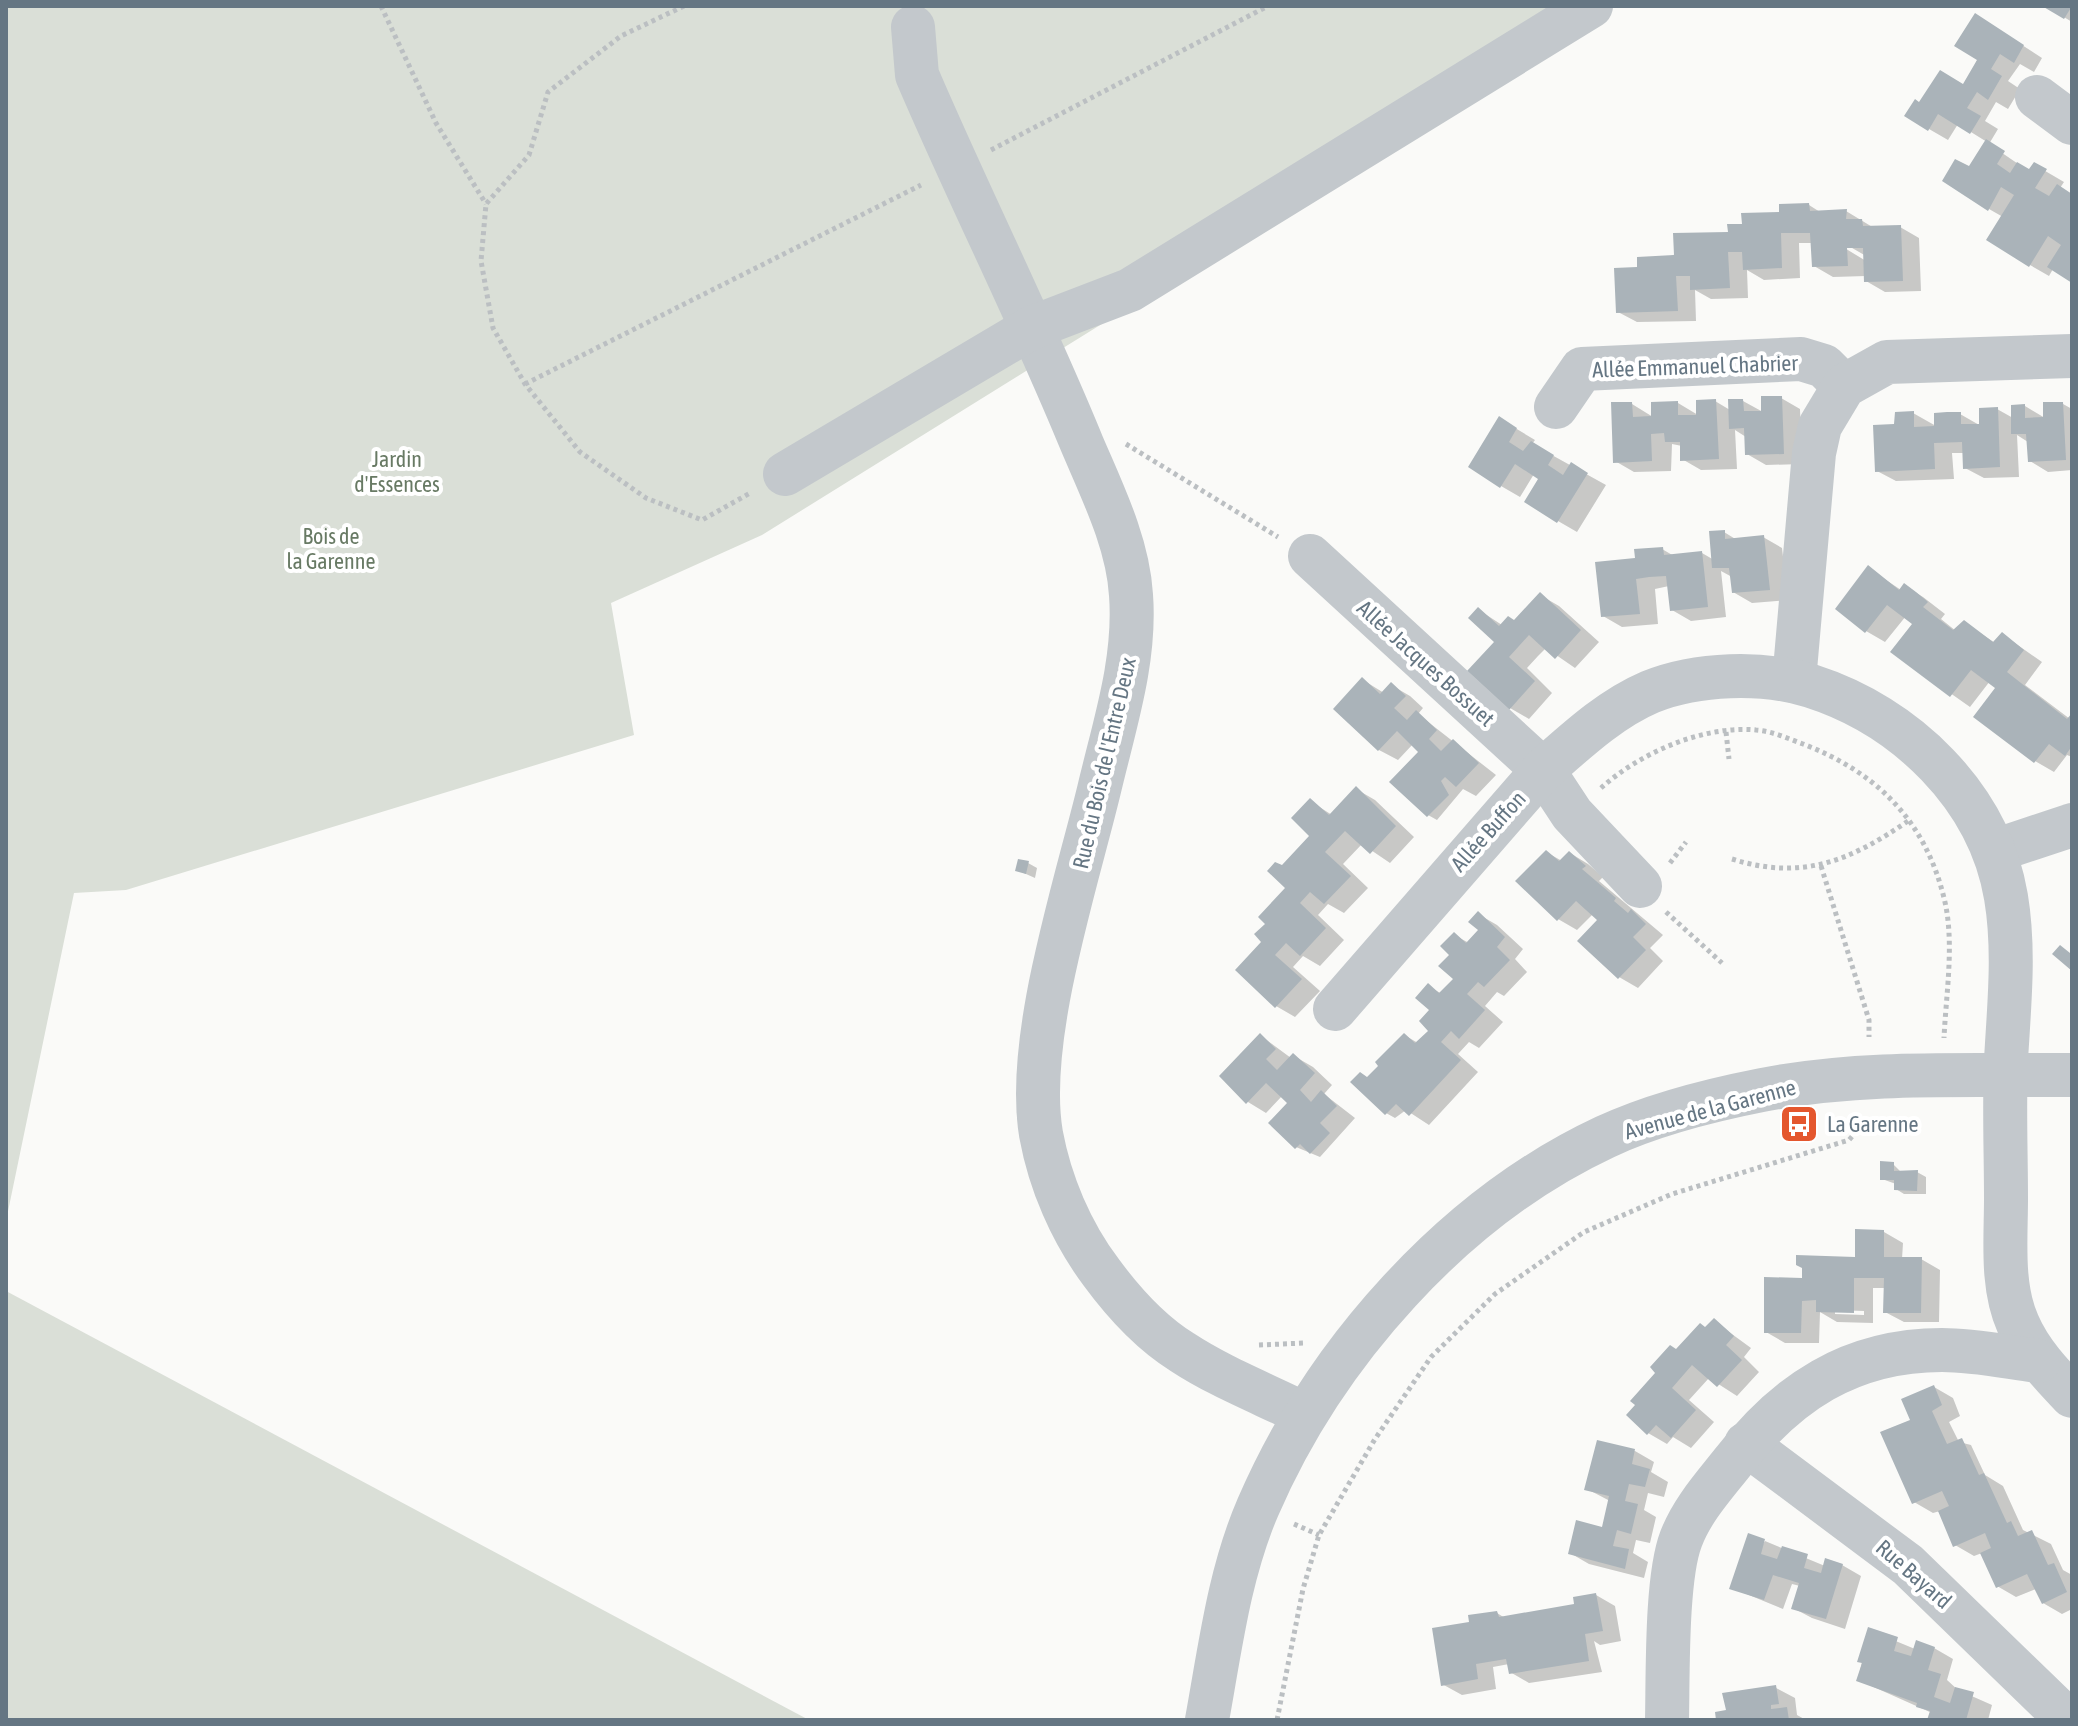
<svg xmlns="http://www.w3.org/2000/svg" width="2078" height="1726" font-family="'Asap Condensed',sans-serif">
  <rect width="100%" height="100%" fill="#fafaf8"/>
  <g fill="#dadfd7">
    <path d="M6,6H1614L762,535L611,603L634,735L126,890L74,893L6,1221Z"/>
    <path d="M6,1291L809,1720H6Z"/>
  </g>
  <g fill="#0003" fill-rule="evenodd">
    <path d="M2046,6H2072V22Z"/>
    <path d="M1994,27L2042,58L2034,72L2020,64L2008,81L2020,89L2008,109L1996,102L1985,121L1998,129L1989,144L2030,172L2035,165L2064,182L2060,188L2072,195V281L2053,269L2049,276L2030,265L2003,217L1989,209L1970,169L1987,142L1958,124L1948,140L1929,129L1920,105L1964,86Z"/>
    <path d="M1809,205L1820,212L1846,211L1874,228L1900,227L1919,238L1921,291L1885,292L1866,281V276L1833,277L1814,266L1813,243H1799L1800,278L1764,280L1747,270L1748,298L1711,299L1695,290L1696,321L1637,322L1618,312L1639,269L1744,226ZM1840,241L1866,256V261L1838,244Z"/>
    <path d="M1781,398L1800,409L1802,464L1766,465L1747,454L1746,437L1735,430L1737,469L1701,470L1682,459V446L1672,444L1671,471L1634,472L1615,461L1632,404L1653,417L1678,403L1698,415L1715,401L1730,410L1743,401L1763,412Z"/>
    <path d="M2063,404L2072,409V470L2048,472L2030,461L2028,442L2017,435L2019,477L1984,478L1965,468V453H1952L1954,479L1896,481L1877,471L1894,426L1913,413L1936,426L1960,414L1981,426L1997,409L2013,418L2025,406L2045,418Z"/>
    <path d="M1500,419L1535,440L1532,444L1606,485L1577,532L1558,521L1541,479L1534,474L1520,497L1501,486Z"/>
    <path d="M1724,532L1737,540L1763,537L1782,548L1788,600L1752,603L1733,592L1732,577L1721,571L1726,617L1691,621L1672,610L1669,586L1655,589L1658,624L1622,627L1603,616L1638,560L1662,549L1674,556L1702,553L1714,560Z"/>
    <path d="M1868,568L1901,590L1905,586L1923,597L1945,614L1941,619L1956,631L1964,622L1995,643L2002,634L2042,662L2025,685L2070,719L2072,717V757L2067,755L2054,772L2035,761L1998,687L1990,681L1970,707L1892,652L1914,623L1906,616L1885,642L1866,631Z"/>
    <path d="M1540,595L1559,606L1599,642L1575,668L1546,648L1538,656L1527,668L1552,693L1529,719L1510,708L1496,642L1479,610L1502,625L1515,622Z"/>
    <path d="M1363,680L1384,693L1391,685L1410,696L1423,708L1418,714L1496,775L1476,796L1463,789L1437,820L1428,815L1421,751L1413,744L1398,760L1379,750L1335,709Z"/>
    <path d="M1356,789L1375,800L1414,837L1390,863L1362,844L1343,864L1368,888L1344,913L1328,904L1318,915L1344,940L1320,966L1303,956L1293,967L1320,991L1295,1017L1276,1006L1264,942L1268,924L1288,888L1282,868L1311,836L1310,801L1332,815Z"/>
    <path d="M1546,852L1562,861L1570,853L1588,864L1603,877L1599,881L1663,935L1650,948L1663,961L1638,988L1619,977L1599,920L1593,914L1577,930L1558,919Z"/>
    <path d="M1028,863L1037,868L1035,878L1017,870Z"/>
    <path d="M1478,914L1497,925L1523,949L1515,959L1527,972L1504,996L1497,992L1485,1006L1503,1022L1479,1048L1469,1042L1458,1054L1478,1072L1429,1125L1406,1110L1395,1118L1386,1113L1368,1079L1404,1035L1418,1043L1431,1031L1428,986L1442,994L1456,979L1454,935L1469,943L1481,930Z"/>
    <path d="M1261,1036L1291,1058L1294,1056L1313,1067L1332,1085L1324,1094L1355,1118L1320,1157L1296,1147L1289,1103L1282,1096L1266,1113L1248,1102Z"/>
    <path d="M1893,1164L1902,1173L1917,1172L1926,1177V1194H1904L1896,1189V1184L1882,1179Z"/>
    <path d="M1884,1232L1903,1243L1902,1259H1921L1940,1270L1939,1322H1904L1885,1312L1886,1288H1873V1323L1837,1322L1820,1312L1819,1343H1785L1766,1332L1804,1280L1857,1259ZM1835,1310L1864,1311V1315L1835,1314Z"/>
    <path d="M1714,1321L1751,1348L1744,1357L1759,1372L1737,1396L1709,1378L1689,1400L1714,1422L1691,1448L1673,1437L1667,1444L1648,1433L1677,1351Z"/>
    <path d="M1934,1387L1953,1398L1960,1416L1949,1422L1959,1442L1971,1445L1985,1475L2003,1486L2023,1530L2051,1544L2063,1570L2072,1575V1609L2062,1614L2043,1603L2036,1589L2016,1597L1997,1586L1982,1553L1974,1556L1955,1545L1940,1511L1933,1513L1914,1502L1912,1421Z"/>
    <path d="M1598,1442L1635,1451L1654,1462L1651,1472L1668,1482L1664,1497L1648,1493L1644,1510L1656,1517L1650,1543L1636,1540L1633,1553L1648,1562L1644,1578L1589,1564L1570,1553L1603,1530L1610,1501L1587,1489Z"/>
    <path d="M1765,1541L1825,1566L1842,1565L1861,1576L1845,1629L1812,1618L1793,1608L1800,1586L1792,1584L1783,1609L1732,1588Z"/>
    <path d="M1596,1595L1615,1606L1621,1641L1600,1645L1594,1641L1602,1672L1529,1683L1510,1672L1509,1664L1493,1667L1496,1689L1462,1695L1442,1684L1472,1624L1497,1613L1505,1618L1577,1606Z"/>
    <path d="M1869,1630L1915,1649L1934,1648L1953,1659L1947,1680L1958,1690L1992,1705L1988,1720H1929L1932,1713L1858,1680Z"/>
    <path d="M1776,1688L1795,1698L1797,1715L1806,1720H1718Z"/>
  </g>
  <g fill="#aab3b9">
    <path d="M2042,6H2072L2064,19Z"/>
    <path d="M1975,13L2024,45L2014,63L2000,54L1991,69L2002,76L1988,100L1977,92L1967,108L1981,116L1970,134L1938,114L1928,131L1904,116L1915,99L1919,102L1940,70L1963,84L1977,60L1954,46Z"/>
    <path d="M1986,139L2005,151L1997,164L2010,173L2017,162L2029,169L2034,162L2047,169L2035,188L2049,196L2057,184L2072,194V283L2047,267L2061,245L2048,236L2029,267L1986,240L2014,195L2001,187L1988,211L1942,181L1955,159L1969,166Z"/>
    <path d="M1809,203L1810,211L1847,209L1846,219H1862L1863,226L1901,225L1903,281L1864,282L1863,248H1847L1848,266L1812,267L1810,233H1781L1782,268L1743,270L1742,252H1728L1730,288L1690,290V276H1676L1678,311L1616,313L1614,268L1637,267V257L1674,255L1673,233L1728,232L1727,224H1742L1741,213L1779,212V204Z"/>
    <path d="M1761,396H1782L1784,454L1745,455L1744,428L1729,429L1728,399H1743L1744,411H1761Z"/>
    <path d="M1716,399L1719,459L1680,461V442H1665L1664,433L1651,434L1652,461L1613,463L1611,402H1632L1633,417L1651,416V402L1678,401V415H1696V400Z"/>
    <path d="M2043,402H2063L2066,460L2028,462L2026,434H2011V405L2025,404V418L2043,417Z"/>
    <path d="M1998,407L2000,467L1963,469L1962,442L1934,443L1935,469L1875,472L1873,425L1894,424L1895,412L1914,411V427L1934,426V413L1947,412H1961V424H1979V408Z"/>
    <path d="M1499,416L1517,428L1509,442L1523,451L1531,441L1554,455L1548,465L1563,475L1571,462L1588,473L1557,523L1524,502L1538,479L1515,464L1500,488L1468,467Z"/>
    <path d="M1725,530V539L1764,535L1770,590L1732,593L1729,568H1712L1709,531Z"/>
    <path d="M1663,547L1664,555L1702,551L1708,607L1670,611L1666,576L1649,577L1636,579L1640,614L1601,617L1595,562L1635,558L1634,549Z"/>
    <path d="M1868,565L1899,590L1904,583L1916,592L1928,602L1923,607L1953,630L1964,620L1993,642L2002,632L2024,650L2007,672L2067,719L2072,713V746L2065,756L2049,744L2034,763L1973,717L1995,688L1971,670L1950,697L1890,652L1912,624L1887,605L1865,633L1835,609Z"/>
    <path d="M1540,592L1581,630L1555,659L1529,635L1509,657L1535,681L1509,710L1467,671L1494,642L1468,618L1478,607L1499,626L1508,616L1514,620Z"/>
    <path d="M1362,677L1380,694L1391,682L1406,696L1394,708L1407,720L1416,710L1437,730L1429,739L1441,751L1453,739L1479,763L1456,787L1445,777L1441,781L1449,795L1427,817L1389,782L1418,752L1397,731L1378,751L1333,709Z"/>
    <path d="M1356,786L1396,826L1370,854L1345,831L1325,852L1351,876L1324,904L1310,892L1300,903L1326,928L1300,956L1286,943L1275,955L1302,979L1275,1008L1235,970L1261,942L1254,934L1265,924L1258,917L1285,888L1267,871L1275,862L1282,865L1309,836L1291,818L1310,798L1329,815Z"/>
    <path d="M1546,850L1559,861L1569,851L1586,866L1582,869L1616,898L1614,901L1628,913L1631,909L1646,924L1633,937L1646,950L1618,979L1577,941L1597,920L1576,901L1557,921L1515,881Z"/>
    <path d="M1018,859L1029,861L1026,874L1015,871Z"/>
    <path d="M1478,911L1505,937L1497,947L1510,960L1484,987L1478,982L1467,994L1485,1010L1459,1039L1451,1031L1441,1042L1461,1060L1409,1116L1396,1104L1385,1115L1350,1082L1360,1072L1367,1077L1378,1066L1375,1062L1404,1033L1415,1043L1428,1031L1419,1021L1429,1010L1415,998L1428,983L1439,993L1453,979L1438,966L1449,955L1440,946L1454,932L1466,943L1478,930L1468,922Z"/>
    <path d="M2060,945L2070,953L2072,950V971L2052,954Z"/>
    <path d="M1260,1033L1276,1049L1266,1059L1277,1070L1293,1053L1315,1073L1300,1090L1311,1102L1321,1090L1337,1106L1320,1123L1330,1133L1310,1154L1300,1144L1295,1149L1268,1123L1287,1103L1266,1083L1246,1104L1219,1076Z"/>
    <path d="M1880,1161L1894,1162V1171L1918,1170L1917,1191L1894,1190V1180H1880Z"/>
    <path d="M1855,1229L1884,1230V1257H1922L1921,1313H1883L1884,1278H1854V1313L1816,1312V1300L1802,1301L1801,1333H1764V1277L1802,1278V1268L1796,1265V1255L1855,1257Z"/>
    <path d="M1714,1318L1734,1336L1726,1345L1742,1360L1717,1387L1692,1365L1672,1388L1696,1410L1671,1438L1656,1425L1647,1435L1626,1415L1635,1405L1630,1401L1655,1373L1650,1367L1670,1345L1676,1349L1700,1323L1705,1327Z"/>
    <path d="M1934,1385L1942,1405L1932,1411L1947,1444L1962,1438L1979,1475L1984,1473L2007,1523L2011,1521L2018,1536L2032,1530L2048,1565L2054,1563L2067,1592L2042,1604L2027,1574L1996,1588L1980,1553L1991,1548L1985,1533L1953,1547L1938,1511L1949,1506L1942,1491L1912,1504L1880,1432L1910,1420L1901,1399Z"/>
    <path d="M1597,1440L1635,1449L1632,1464L1650,1469L1645,1487L1629,1484L1625,1501L1638,1504L1631,1534L1617,1530L1613,1546L1629,1549L1625,1569L1568,1554L1576,1520L1602,1527L1609,1496L1584,1490Z"/>
    <path d="M1748,1533L1765,1539L1761,1554L1777,1559L1782,1546L1808,1554L1804,1568L1821,1573L1825,1558L1843,1564L1826,1619L1791,1609L1799,1583L1773,1575L1764,1600L1729,1589Z"/>
    <path d="M1596,1593L1603,1631L1585,1634L1589,1661L1509,1674L1506,1659L1476,1664L1478,1679L1441,1686L1432,1628L1469,1622L1468,1615L1497,1611L1499,1617L1574,1604L1573,1597Z"/>
    <path d="M1868,1627L1898,1637L1894,1651L1911,1656L1916,1640L1935,1647L1928,1670L1941,1674L1934,1697L1950,1703L1955,1687L1974,1692L1966,1720H1927L1930,1711L1916,1707L1917,1703L1856,1681L1862,1663L1857,1662Z"/>
    <path d="M1776,1685L1779,1704L1771,1705V1709L1787,1707L1789,1720H1716L1715,1712L1726,1710L1722,1693Z"/>
  </g>
  <g fill="none" stroke-linecap="round" stroke-linejoin="round">
    <g stroke="#bbbfc2" stroke-width="5" stroke-dasharray="4 4" stroke-linecap="butt">
      <path d="M381,6L436,123L486,204"/>
      <path d="M684,6L621,36L548,92L529,155L486,204L481,261L493,328L525,384L580,452L646,498L702,520L752,492"/>
      <path d="M991,150L1268,6"/>
      <path d="M525,384L921,185"/>
      <path d="M1126,444L1278,537"/>
      <path d="M1726,732L1729,759"/>
      <path d="M1601,788C1640,753 1703,725 1756,730C1772,731 1789,739 1803,744C1876,772 1925,820 1944,898C1955,941 1946,994 1944,1038"/>
      <path d="M1732,859C1802,881 1850,861 1908,821"/>
      <path d="M1670,863L1686,842"/>
      <path d="M1821,866L1869,1020V1037"/>
      <path d="M1666,912L1722,963"/>
      <path d="M1259,1345L1305,1343"/>
      <path d="M1294,1524L1319,1535"/>
      <path d="M1277,1720L1303,1589L1319,1535L1375,1439L1431,1357L1495,1294L1584,1232L1672,1194L1849,1140L1867,1119"/>
    </g>
    <g stroke="#c3c8cc" stroke-width="44">
      <path d="M913,27L917,75C970,199 1031,319 1082,444C1102,491 1128,543 1131,595C1136,661 1114,726 1099,790C1076,885 1025,1039 1041,1134C1050,1183 1071,1232 1101,1272C1123,1302 1150,1332 1182,1352C1220,1377 1264,1394 1304,1414"/>
      <path d="M2037,97L2072,123"/>
      <path d="M1556,407L1582,369L1801,359L1824,366L1844,386"/>
      <path d="M785,474L1031,328L1130,290L1591,6"/>
      <path d="M1310,556L1543,770L1572,814L1640,886"/>
      <path d="M1794,681L1814,453L1820,426L1844,386L1887,362L2072,356"/>
      <path d="M1994,851L2072,825"/>
      <path d="M1335,1009L1543,770C1576,741 1610,709 1650,692C1697,673 1763,671 1811,686C1905,716 1989,796 2006,897C2015,951 2009,1006 2006,1060C2004,1106 2006,1152 2006,1199C2006,1239 2001,1286 2018,1324C2030,1352 2051,1374 2072,1396"/>
      <path d="M1746,1444L1908,1565L2068,1720"/>
      <path d="M1207,1720C1220,1649 1229,1574 1258,1507C1324,1354 1453,1208 1605,1137C1652,1115 1711,1100 1762,1090C1864,1070 1969,1076 2072,1075"/>
      <path d="M1667,1720C1668,1675 1666,1578 1681,1539C1692,1510 1713,1487 1732,1463C1786,1393 1850,1350 1942,1350C1974,1350 2007,1357 2039,1361"/>
    </g>
  </g>
  <defs>
    <symbol id="bus-square" viewBox="-11 -11 22 22"><rect x="-9" y="-9" width="18" height="18" rx="4" fill="#e4572e" stroke="#fff"/><path d="M-5-6H5V4H4V6H2V4H-2V6H-4V4H-5ZM-3.5-4V0h7V-4ZM-3.5 1.2v1.5H-2V1.2ZM2 1.2v1.5H3.5V1.2Z" fill="#fff"/></symbol>
  </defs>
  <g fill-rule="evenodd">
    <use href="#bus-square" x="1777" y="1102" width="44" height="44"/>
  </g>
  <g text-anchor="middle" dominant-baseline="central" stroke-width="8" stroke-linejoin="round" paint-order="stroke">
    <g font-size="22" fill="#657683" stroke="#fff">
      <text transform="translate(1695 366) rotate(-2)">Allée Emmanuel Chabrier</text>
      <text transform="translate(1426 663) rotate(42)">Allée Jacques Bossuet</text>
      <text transform="translate(1104 763) rotate(-77)">Rue du Bois de l'Entre Deux</text>
      <text transform="translate(1488 831) rotate(-48)">Allée Buffon</text>
      <text transform="translate(1710 1109) rotate(-15)">Avenue de la Garenne</text>
      <text transform="translate(1914 1574) rotate(41)">Rue Bayard</text>
    </g>
    <g font-size="22" fill="#687a64" stroke="#fff">
      <text x="397" y="459">Jardin<tspan x="397" dy="25">d'Essences</tspan></text>
      <text x="331" y="536">Bois de<tspan x="331" dy="25">la Garenne</tspan></text>
    </g>
    <g font-size="22" fill="#657683" stroke="#fff" text-anchor="start">
      <text x="1827" y="1124">La Garenne</text>
    </g>
  </g>
  <rect width="2078" height="1726" fill="none" stroke="#657683" stroke-width="16"/>
</svg>
